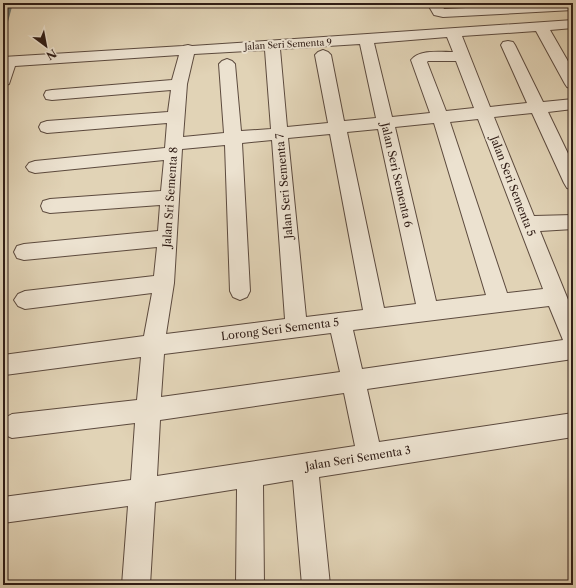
<svg xmlns="http://www.w3.org/2000/svg" width="576" height="588" font-family="'Libre Caslon Text',serif">
  <rect width="100%" height="100%" fill="#e1d3b6"/>
  <filter id="stains"><feTurbulence type="fractalNoise" baseFrequency=".005" numOctaves="4"/><feColorMatrix values="0 0 0 0 .2 0 0 0 0 .09 0 0 0 0 .02 0 0 0 .5 -.17"/></filter>
  <radialGradient id="worn" r=".72"><stop offset=".6" stop-color="#630" stop-opacity="0"/><stop offset="1" stop-color="#630" stop-opacity=".3"/></radialGradient>
  <g fill="none" stroke-linecap="round" stroke-linejoin="round">
    <path fill="#6d7974" fill-rule="evenodd" d="M9,3H13L5,33L3,34V27Z"/>
    <defs>
      <g id="minor">
        <path d="M427,3H441L444,9L573,3V10L443,17L434,15Z"/>
        <path d="M573,20V28L550,30L573,70V89L567,87L565,84L536,31L462,36L490,107L527,103L501,45L503,42L508,41L513,42L515,45L543,102L573,99V109L548,112L573,164V190L567,188L564,183L532,113L494,117L534,216L573,215V229L540,231L573,312V359L367,389L379,442L573,413V437L319,477L330,585H302L293,480L263,485L264,585H236L237,489L155,502L150,585H122L128,506L3,523V497L131,480L135,423L12,438L3,434V419L12,414L137,400L141,357L5,375H3V355L144,336L152,293L25,309L18,306L14,300L18,294L25,291L154,276L157,247L24,260L17,258L14,252L17,246L24,244L158,231L160,205L50,213L43,211L41,206L43,201L50,199L161,191L164,160L35,173L29,171L26,167L29,163L35,161L165,148L167,123L47,133L41,131L39,127L41,123L47,121L168,112L171,90L52,100L46,99L44,95L46,91L52,90L172,80L179,55L15,66L9,84L3,86V57L183,46L188,45L192,46ZM447,37L453,52C441,52 419,49 411,60L430,113L392,117L374,43ZM360,44L376,118L344,121L331,55L328,52L323,50L318,52L315,55L328,123L287,127L280,49ZM265,50L271,129L241,131L235,64L232,61L227,59L222,61L219,64L224,133L183,137L187,84L194,54ZM428,61H456L474,108L446,111L427,62ZM478,119L543,289L507,293L450,122ZM434,123L486,295L436,301L395,127ZM378,129L416,304L384,308L347,132ZM330,134L363,310L306,317L288,138ZM272,140L285,319L166,334L174,283L182,149L225,145L230,291L233,297L240,300L247,297L250,291L242,143ZM549,306L563,340L362,369L353,330ZM331,333L340,372L161,397L164,354ZM344,393L355,446L157,476L160,420Z"/>
      </g>
    </defs>
    <use href="#minor" stroke="#5c4a3e" stroke-width="2"/>
    <use href="#minor" fill="#ece2d0" fill-rule="evenodd"/>
  </g>
  <g text-anchor="middle" dominant-baseline="central" stroke-width="4" stroke-linejoin="round" paint-order="stroke">
    <g font-size="9" fill="#301d16" stroke="#ece2d0">
      <text transform="translate(288 44) rotate(-3)">Jalan Seri Sementa 9</text>
    </g>
    <g font-size="11" fill="#301d16" stroke="#ece2d0">
      <text transform="translate(397 175) rotate(77)">Jalan Seri Sementa 6</text>
      <text transform="translate(284 186) rotate(-95)">Jalan Seri Sementa 7</text>
      <text transform="translate(513 186) rotate(69)">Jalan Seri Sementa 5</text>
      <text transform="translate(170 197) rotate(-86)">Jalan Sri Sementa 8</text>
      <text transform="translate(280 329) rotate(-7)">Lorong Seri Sementa 5</text>
      <text transform="translate(358 458) rotate(-9)">Jalan Seri Sementa 3</text>
    </g>
  </g>
  <rect width="576" height="588" fill="none" stroke="#e1d3b6" stroke-width="16"/>
  <rect x="4" y="4" width="568" height="580" fill="none" stroke="#301d16" stroke-width="2"/>
  <rect x="8" y="8" width="560" height="572" fill="none" stroke="#301d16"/>
  <g transform="translate(46 46) rotate(148)" stroke="#ece2d0" stroke-width="3" paint-order="stroke">
  <path d="M0-3L7 15L0 10L-7 15Z" fill="#301d16"/>
  <text y="-6" font-size="11" font-weight="bold" text-anchor="middle" fill="#301d16">N</text>
  </g>
  <rect width="100%" height="100%" filter="url(#stains)"/>
  <rect width="100%" height="100%" fill="url(#worn)"/>
</svg>
